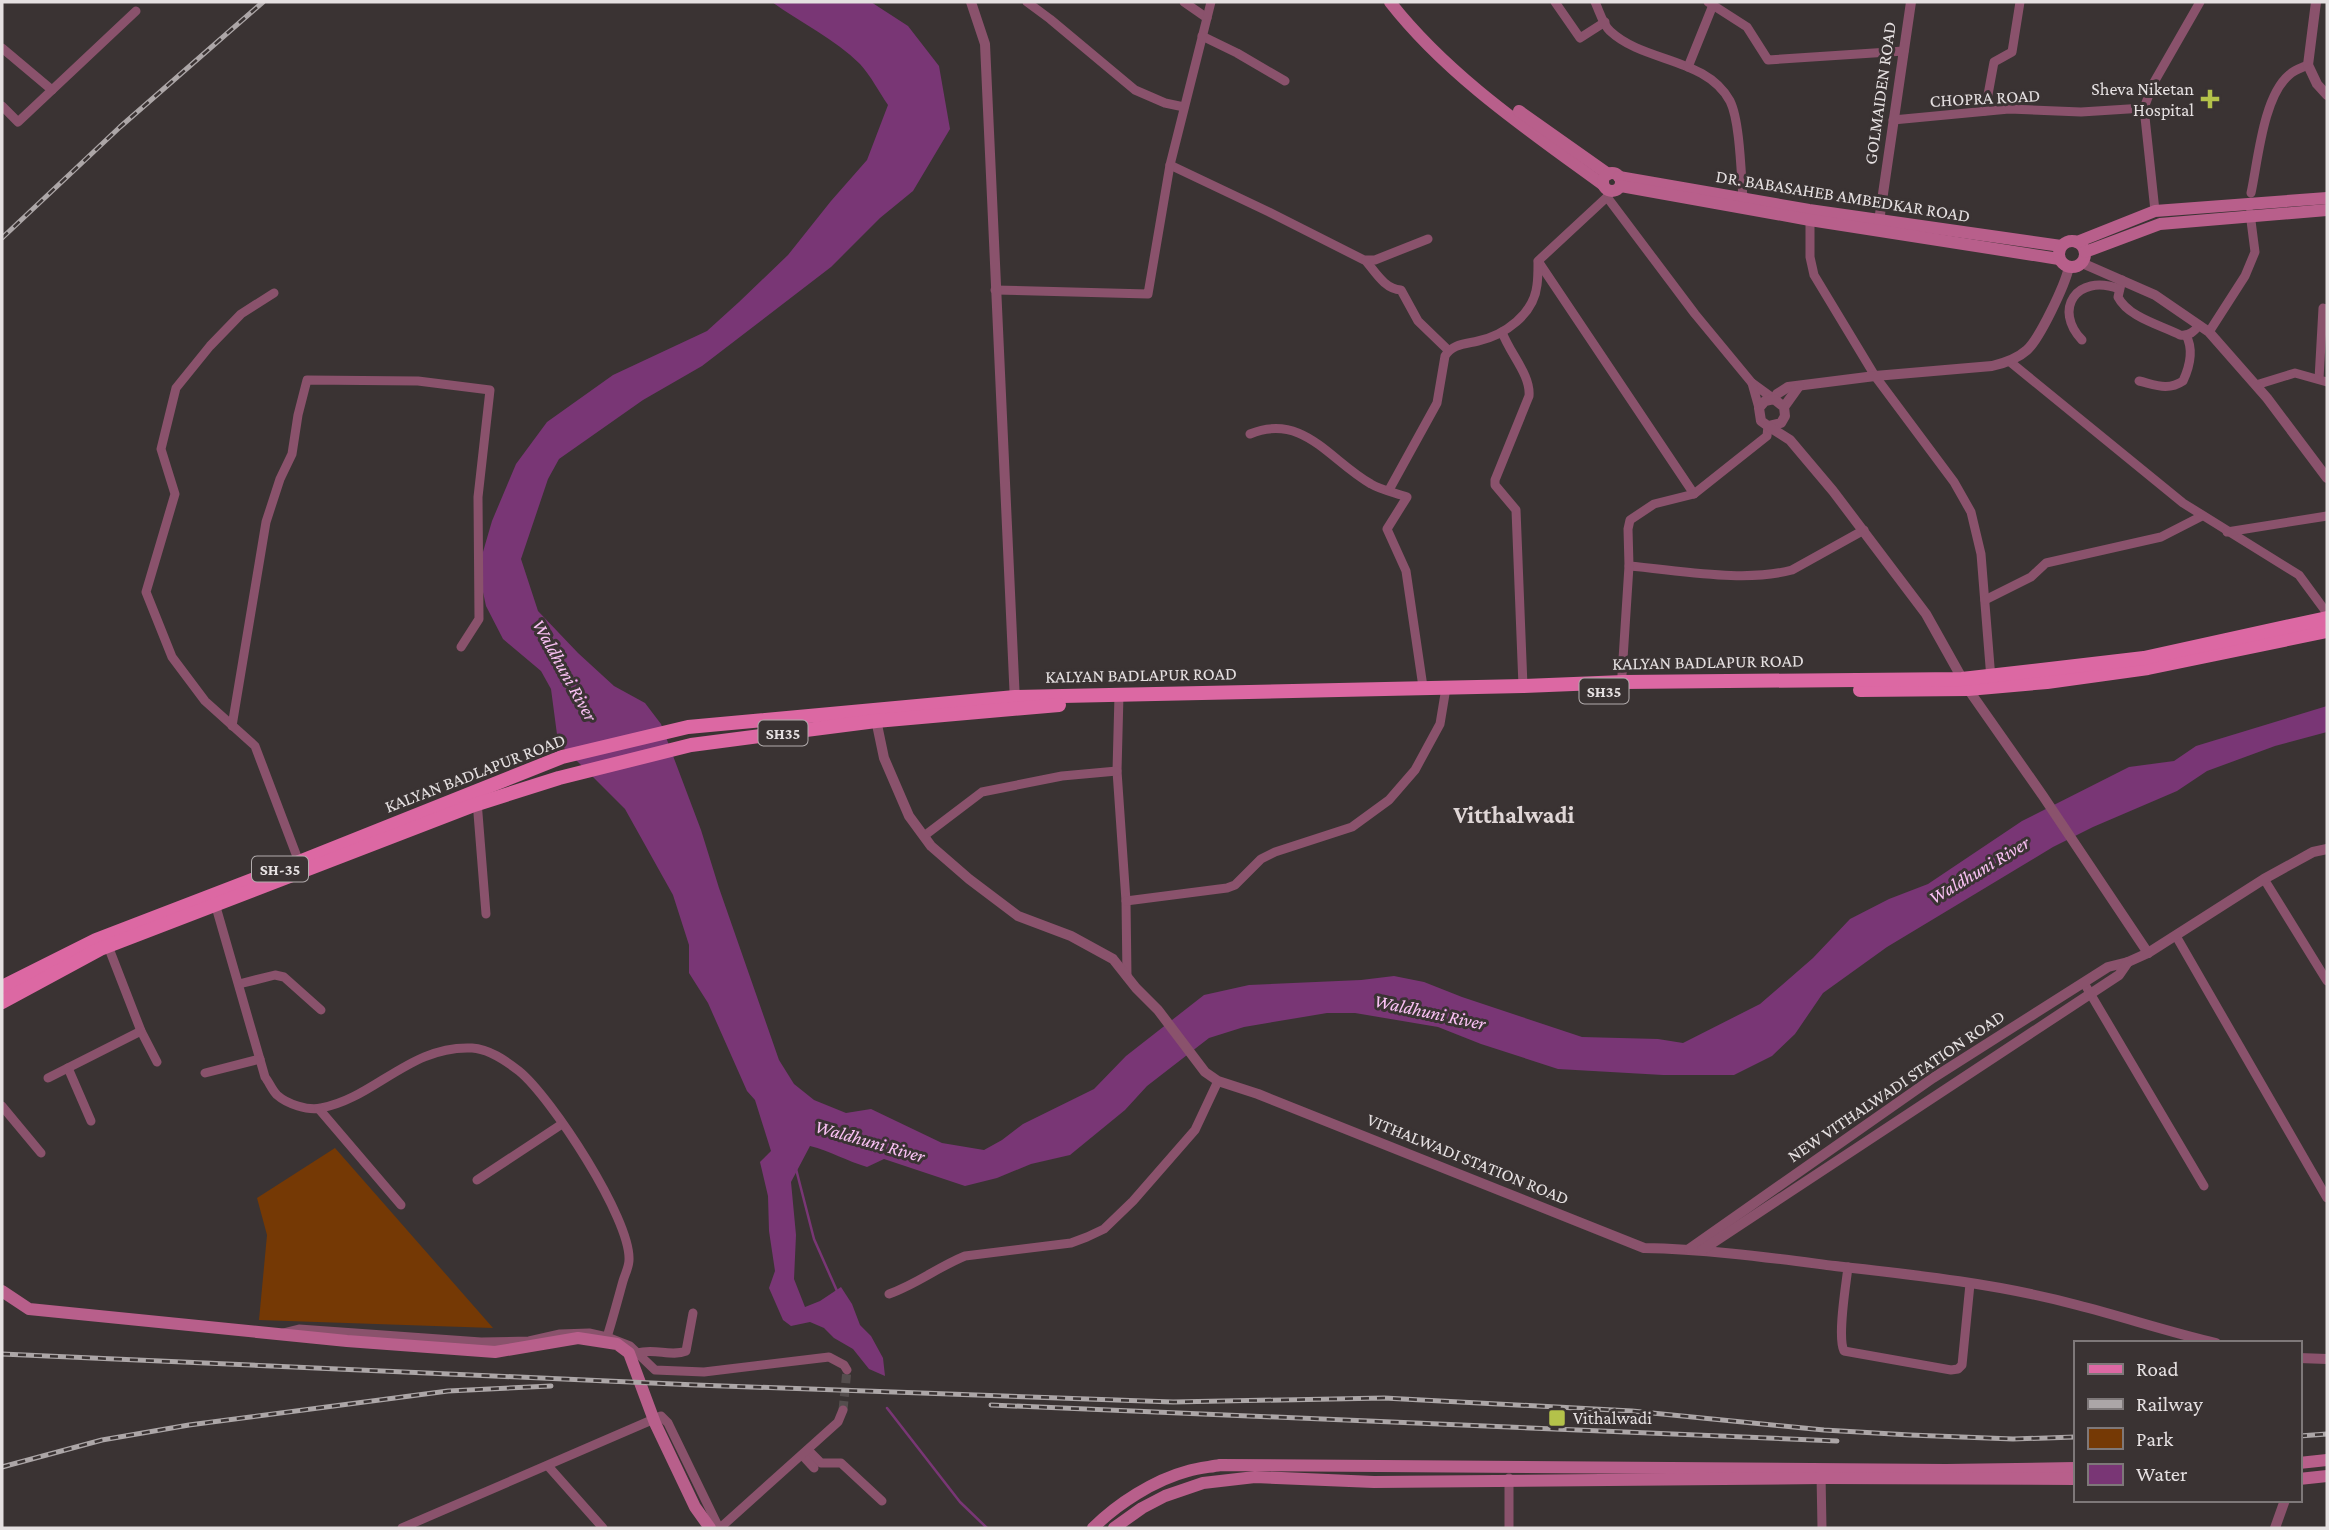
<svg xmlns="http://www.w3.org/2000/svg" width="2329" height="1530" font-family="'Crimson Pro',serif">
  <rect width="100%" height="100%" fill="#3a3333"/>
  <path fill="#753905" d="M335,1148L493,1328L259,1320L267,1235L257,1198Z"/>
  <path fill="#793675" d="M772,2H871L908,26L939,66L950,129L913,191L880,218L831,267L702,366L643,400L559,459L548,479L521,559L538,611L578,653L614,686L645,703L661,724L701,830L719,888L779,1060L794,1084L814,1100L846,1113L871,1109L942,1143L984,1150L1002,1140L1023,1124L1094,1089L1126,1056L1204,995L1249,985L1361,980L1394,976L1424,982L1462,997L1582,1037L1658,1039L1683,1043L1760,1004L1813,958L1850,919L1889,899L1928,884L2022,821L2129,767L2174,761L2196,746L2327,706V732L2275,746L2207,771L2177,791L2093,827L2053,847L1887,947L1823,993L1795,1034L1772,1056L1734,1075H1663L1558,1069L1481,1044L1438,1027L1355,1013H1327L1244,1027L1209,1038L1147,1086L1125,1110L1070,1155L1031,1164L997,1178L965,1186L884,1159L867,1167C847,1161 830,1151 810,1146L791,1182L796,1235L794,1279L805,1307L820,1301L841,1287L852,1304L860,1325L871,1336L883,1358L885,1376L869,1369L853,1349L834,1338L824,1328L810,1322L791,1326L783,1320L769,1288L775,1271L769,1231L768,1196L760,1162L771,1151L755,1100L747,1091L708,1003L689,973V945L673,895L625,809L558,742L551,689L541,671L503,639L486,606L478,569L492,521L516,464L547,422L613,375L707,331L739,302L788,255L831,201L867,160L888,105C879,92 871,76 860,64C835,39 801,23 772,2Z"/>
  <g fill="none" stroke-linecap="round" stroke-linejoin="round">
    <g stroke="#793675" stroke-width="2.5">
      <path d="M796,1169L814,1239L837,1291"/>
      <path d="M887,1408L960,1502L987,1528"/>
    </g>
    <path stroke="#544d4d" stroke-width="9" stroke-dasharray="9 4.5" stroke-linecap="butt" d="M843,1410L847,1370"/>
    <g stroke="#8a526c" stroke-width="9">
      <path d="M1027,2L1050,19L1135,90L1165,103L1184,107"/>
      <path d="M1184,2L1207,18"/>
      <path d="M1555,2L1580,38L1605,22"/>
      <path d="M1595,2C1599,10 1603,25 1610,31C1644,63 1706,57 1730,101C1740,121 1741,174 1743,198"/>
      <path d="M1708,2L1747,27L1768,60L1904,51"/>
      <path d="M1202,36L1237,53L1285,81"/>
      <path d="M2,48L52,90"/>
      <path d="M1688,67L1713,5"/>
      <path d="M2,106L18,122L136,11"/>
      <path d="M1985,111L1994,62L2012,52L2020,2"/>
      <path d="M1893,120L2009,109L2081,112L2144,108"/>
      <path d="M1170,165L1269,212L1364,260H1375L1428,239"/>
      <path d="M1610,192L1607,197L1695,314L1752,383L1774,399"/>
      <path d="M2251,193C2258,161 2263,97 2289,75C2294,70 2301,68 2308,65"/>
      <path d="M1607,197L1538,261L1694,494"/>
      <path d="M2155,211L2144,108L2153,84L2200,2"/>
      <path d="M1810,214V257L1814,275L1875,376L1954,482L1971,512L1981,554L1991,679"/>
      <path d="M1366,261C1376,273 1385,289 1401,290L1418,321L1448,350"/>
      <path d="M2122,280L2118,297C2128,317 2160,325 2180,335C2189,336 2194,332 2199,325"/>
      <path d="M995,290L1148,294L1170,165L1211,2"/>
      <path d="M274,293L241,314L210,346L176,388L161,449L175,494L146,592L172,657L205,701L255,746L299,862"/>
      <path d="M1502,332C1510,354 1531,375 1529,396L1495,480V485L1516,510L1523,686"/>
      <path d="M2209,332L2245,276L2255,252L2250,213"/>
      <path d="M2082,340C2053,310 2076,273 2119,289"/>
      <path d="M2009,361L2183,503L2299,575L2327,613"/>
      <path d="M2319,379L2323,308L2327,309"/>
      <path d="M2139,381C2156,385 2168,391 2183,381C2190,366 2194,350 2186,335"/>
      <path d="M1752,383L1759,408"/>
      <path d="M2256,385L2295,373L2327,382"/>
      <path d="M1250,434C1303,412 1330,461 1371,484C1381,490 1396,493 1407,497L1387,529L1406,571L1423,687"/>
      <path d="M1389,490L1437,403L1445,356C1452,344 1465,344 1478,341C1505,335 1534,314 1537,285C1538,278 1538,270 1538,263"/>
      <path d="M2227,532L2327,516"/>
      <path d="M1629,566C1678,570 1745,583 1792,570L1864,530"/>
      <path d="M1985,600L2031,577L2046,563L2161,537L2202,516"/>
      <path d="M1621,690L1629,566L1628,529L1630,520L1654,504L1694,494L1767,436L1768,426"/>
      <path d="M1119,695L1117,771L1126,901L1127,977"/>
      <path d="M232,726L266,522L280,479L292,454L298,415L307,380L418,381L490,390L478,497L479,619L461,647"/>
      <path d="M477,801L486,914"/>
      <path d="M924,836L982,792L1062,776L1117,771"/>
      <path d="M2264,879L2327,981"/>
      <path d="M214,900L265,1077C269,1082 272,1090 277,1095C287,1104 308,1111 321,1108C375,1098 410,1045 472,1048C489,1049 505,1060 519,1071C551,1097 631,1219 629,1260C629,1267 625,1274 623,1281C618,1299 613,1318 607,1337"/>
      <path d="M1126,901L1227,888L1235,885L1261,859L1275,852L1352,827L1389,800L1415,770L1440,724L1446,688"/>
      <path d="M2176,936L2327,1198"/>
      <path d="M108,946L141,1031L157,1062"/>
      <path d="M2084,983L2204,1186"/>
      <path d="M239,984L275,975L284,977L321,1010"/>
      <path d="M68,1068L91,1121"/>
      <path d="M205,1073L260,1059"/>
      <path d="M48,1078L141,1031"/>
      <path d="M2,1106L41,1153"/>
      <path d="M319,1109L401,1205"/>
      <path d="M477,1180L562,1124"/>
      <path d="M1848,1267C1846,1285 1837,1337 1844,1351L1951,1370L1958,1369L1962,1365L1970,1284"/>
      <path d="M889,1294C917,1284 938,1267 965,1256L1071,1243L1087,1237L1104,1229L1133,1201L1195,1130L1218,1081"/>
      <path d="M283,1333L299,1329L481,1342L529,1341L560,1334L589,1333L607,1337L630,1346L655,1370L704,1372L829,1357L844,1365L847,1370"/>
      <path d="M638,1353C654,1348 672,1357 686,1351L693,1313"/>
      <path d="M808,1450L821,1463H841L882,1501"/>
      <path d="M802,1455L814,1468"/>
      <path d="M548,1466L603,1528"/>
      <path d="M1821,1474L1822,1528"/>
      <path d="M1509,1478V1528"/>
      <path d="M402,1528L661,1416L668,1423L719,1528"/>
      <path d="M720,1528L818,1440L838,1422L843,1410"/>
    </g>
    <g stroke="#8a526c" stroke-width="10">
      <path d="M971,2L985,44L1015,702"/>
      <path d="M2316,2L2308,65L2317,84L2327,95"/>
      <path d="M1878,228L1911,2"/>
      <path d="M2082,263L2155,295L2209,332L2267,398L2327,478"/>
      <path d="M1774,399L1777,394L1788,387L1875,376L1992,366C2005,363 2017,359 2027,350C2040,338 2065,285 2069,267"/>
      <path d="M1784,407L1774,399L1765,401L1759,408L1761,421L1768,426L1781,423L1785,416L1784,407L1799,386"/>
      <path d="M1768,426L1790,440L1833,491L1926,614L1968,689L2043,796L2148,953"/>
      <path d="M875,715L884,758L909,816L931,846L969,879L1018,916L1071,936L1113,959L1136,988L1158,1010L1205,1072L1218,1081L1258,1094L1644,1248C1708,1249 1772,1258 1835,1266C1916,1275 1999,1284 2077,1305C2124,1317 2169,1332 2216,1343"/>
      <path d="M1689,1249L1933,1078L2108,967L2128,962L2148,953L2264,879L2313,852L2327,849"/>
      <path d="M1702,1250L2119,975L2128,962"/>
      <path d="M2299,1358L2327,1359"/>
      <path d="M2275,1528L2285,1500"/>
    </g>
    <g stroke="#b85f8b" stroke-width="12">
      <path d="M1390,2C1447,75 1528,130 1602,184"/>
      <path d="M1519,111L1608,174"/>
      <circle cx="1612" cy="182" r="9"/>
      <path d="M1619,177L1809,210L2061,246"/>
      <path d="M1621,186L1810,220L2059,259"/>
      <circle cx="2072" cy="254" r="13"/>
      <path d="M2077,242L2155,211L2327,198"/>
      <path d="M2085,252L2160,224L2327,210"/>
      <path d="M2,1291L29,1309L347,1341L495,1352L578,1338L617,1344L629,1353L655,1423L695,1507L710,1528"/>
      <path d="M2299,1463L2327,1460"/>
      <path d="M2299,1479L2327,1476"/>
      <path d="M1093,1528C1117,1504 1154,1480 1188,1471C1198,1468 1210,1467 1220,1465L1946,1470L2075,1468"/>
      <path d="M1114,1528L1142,1508L1165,1496L1203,1483L1255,1477L1374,1482L1822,1478L2075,1479"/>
    </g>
    <g stroke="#dc68a3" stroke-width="14">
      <path d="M1860,690L1968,689L2047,682L2148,668L2327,631"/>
      <path d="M2,987L96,940L299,862L562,757L688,727L1015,697L1523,686L1623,682L1962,679L2144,658L2327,618"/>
      <path d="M2,1002L100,949L474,805L559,778L691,745L876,721L1059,705"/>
    </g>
    <defs>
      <g id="rail">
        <path d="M2,238L120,127L263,2"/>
        <path d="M2,1354L696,1385L1173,1402L1384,1398L1632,1411L1824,1430L1910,1435L2013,1439L2075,1437"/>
        <path d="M991,1405L1837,1441"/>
        <path d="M2299,1436L2327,1434"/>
        <path d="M2,1467L102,1440L189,1425L448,1391L551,1386"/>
      </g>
    </defs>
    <use href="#rail" stroke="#aca6a7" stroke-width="5"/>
    <use href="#rail" stroke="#3a3333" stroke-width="2.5" stroke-dasharray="8" stroke-linecap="butt"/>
  </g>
  <g fill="#b4c24a" stroke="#3a3333" stroke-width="2.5">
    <path d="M2206.5 88.5h7v7h7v7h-7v7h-7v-7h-7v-7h7z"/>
    <rect x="1548" y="1409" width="18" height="18" rx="3.5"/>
  </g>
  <g text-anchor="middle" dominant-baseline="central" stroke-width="6" stroke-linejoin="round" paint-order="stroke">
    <g fill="#3a3333" stroke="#b2acad" stroke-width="2">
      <rect x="1579.5" y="678.5" width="49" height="25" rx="5"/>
      <rect x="758.5" y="720.5" width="49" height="25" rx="5"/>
      <rect x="252" y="856.5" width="56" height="25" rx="5"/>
    </g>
    <g font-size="16" font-weight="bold" fill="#e5e0e1">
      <text x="1604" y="691">SH35</text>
      <text x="783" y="733">SH35</text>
      <text x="280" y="869">SH-35</text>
    </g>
    <g font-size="18" fill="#e5e0e1" stroke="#3a3333" text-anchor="end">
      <text x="2194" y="89">Sheva Niketan<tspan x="2194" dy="21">Hospital</tspan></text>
      <text x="1573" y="1418" text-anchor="start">Vithalwadi</text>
    </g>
    <g font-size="18" fill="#e5e0e1" stroke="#3a3333">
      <text transform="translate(1880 93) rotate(-82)">GOLMAIDEN ROAD</text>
      <text transform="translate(1985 98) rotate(-3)">CHOPRA ROAD</text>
      <text transform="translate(1843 196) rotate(9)">DR. BABASAHEB AMBEDKAR ROAD</text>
      <text transform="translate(1708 662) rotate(-1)">KALYAN BADLAPUR ROAD</text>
      <text transform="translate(1141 675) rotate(-1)">KALYAN BADLAPUR ROAD</text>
      <text transform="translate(475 773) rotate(-21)">KALYAN BADLAPUR ROAD</text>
      <text transform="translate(1896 1086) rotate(-34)">NEW VITHALWADI STATION ROAD</text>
      <text transform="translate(1468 1159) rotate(22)">VITHALWADI STATION ROAD</text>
    </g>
    <g font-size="19" font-style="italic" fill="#fbc2f5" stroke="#3a3333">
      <text transform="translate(565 670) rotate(61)">Waldhuni River</text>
      <text transform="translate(1979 870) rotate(-31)">Waldhuni River</text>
      <text transform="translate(1430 1012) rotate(12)">Waldhuni River</text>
      <text transform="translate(870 1141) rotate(16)">Waldhuni River</text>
    </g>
    <g font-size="24" font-weight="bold" fill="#dfd6d6" stroke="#3a3333">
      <text x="1514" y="814">Vitthalwadi</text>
    </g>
  </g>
  <rect width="2329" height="1530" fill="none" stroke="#e5e0e1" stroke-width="7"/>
  <rect x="2074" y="1341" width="228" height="161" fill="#3a3333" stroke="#7e7879" stroke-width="2"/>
  <rect x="2088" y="1364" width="35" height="10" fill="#dc68a3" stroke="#7e7879" stroke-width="2"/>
  <text x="2136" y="1376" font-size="21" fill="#e5e0e1">Road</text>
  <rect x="2088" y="1399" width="35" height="10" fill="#aca6a7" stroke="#7e7879" stroke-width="2"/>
  <text x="2136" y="1411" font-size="21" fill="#e5e0e1">Railway</text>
  <rect x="2088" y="1428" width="35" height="21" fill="#753905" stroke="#7e7879" stroke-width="2"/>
  <text x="2136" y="1446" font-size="21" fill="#e5e0e1">Park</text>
  <rect x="2088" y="1464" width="35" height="21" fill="#793675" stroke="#7e7879" stroke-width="2"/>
  <text x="2136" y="1481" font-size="21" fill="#e5e0e1">Water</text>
</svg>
